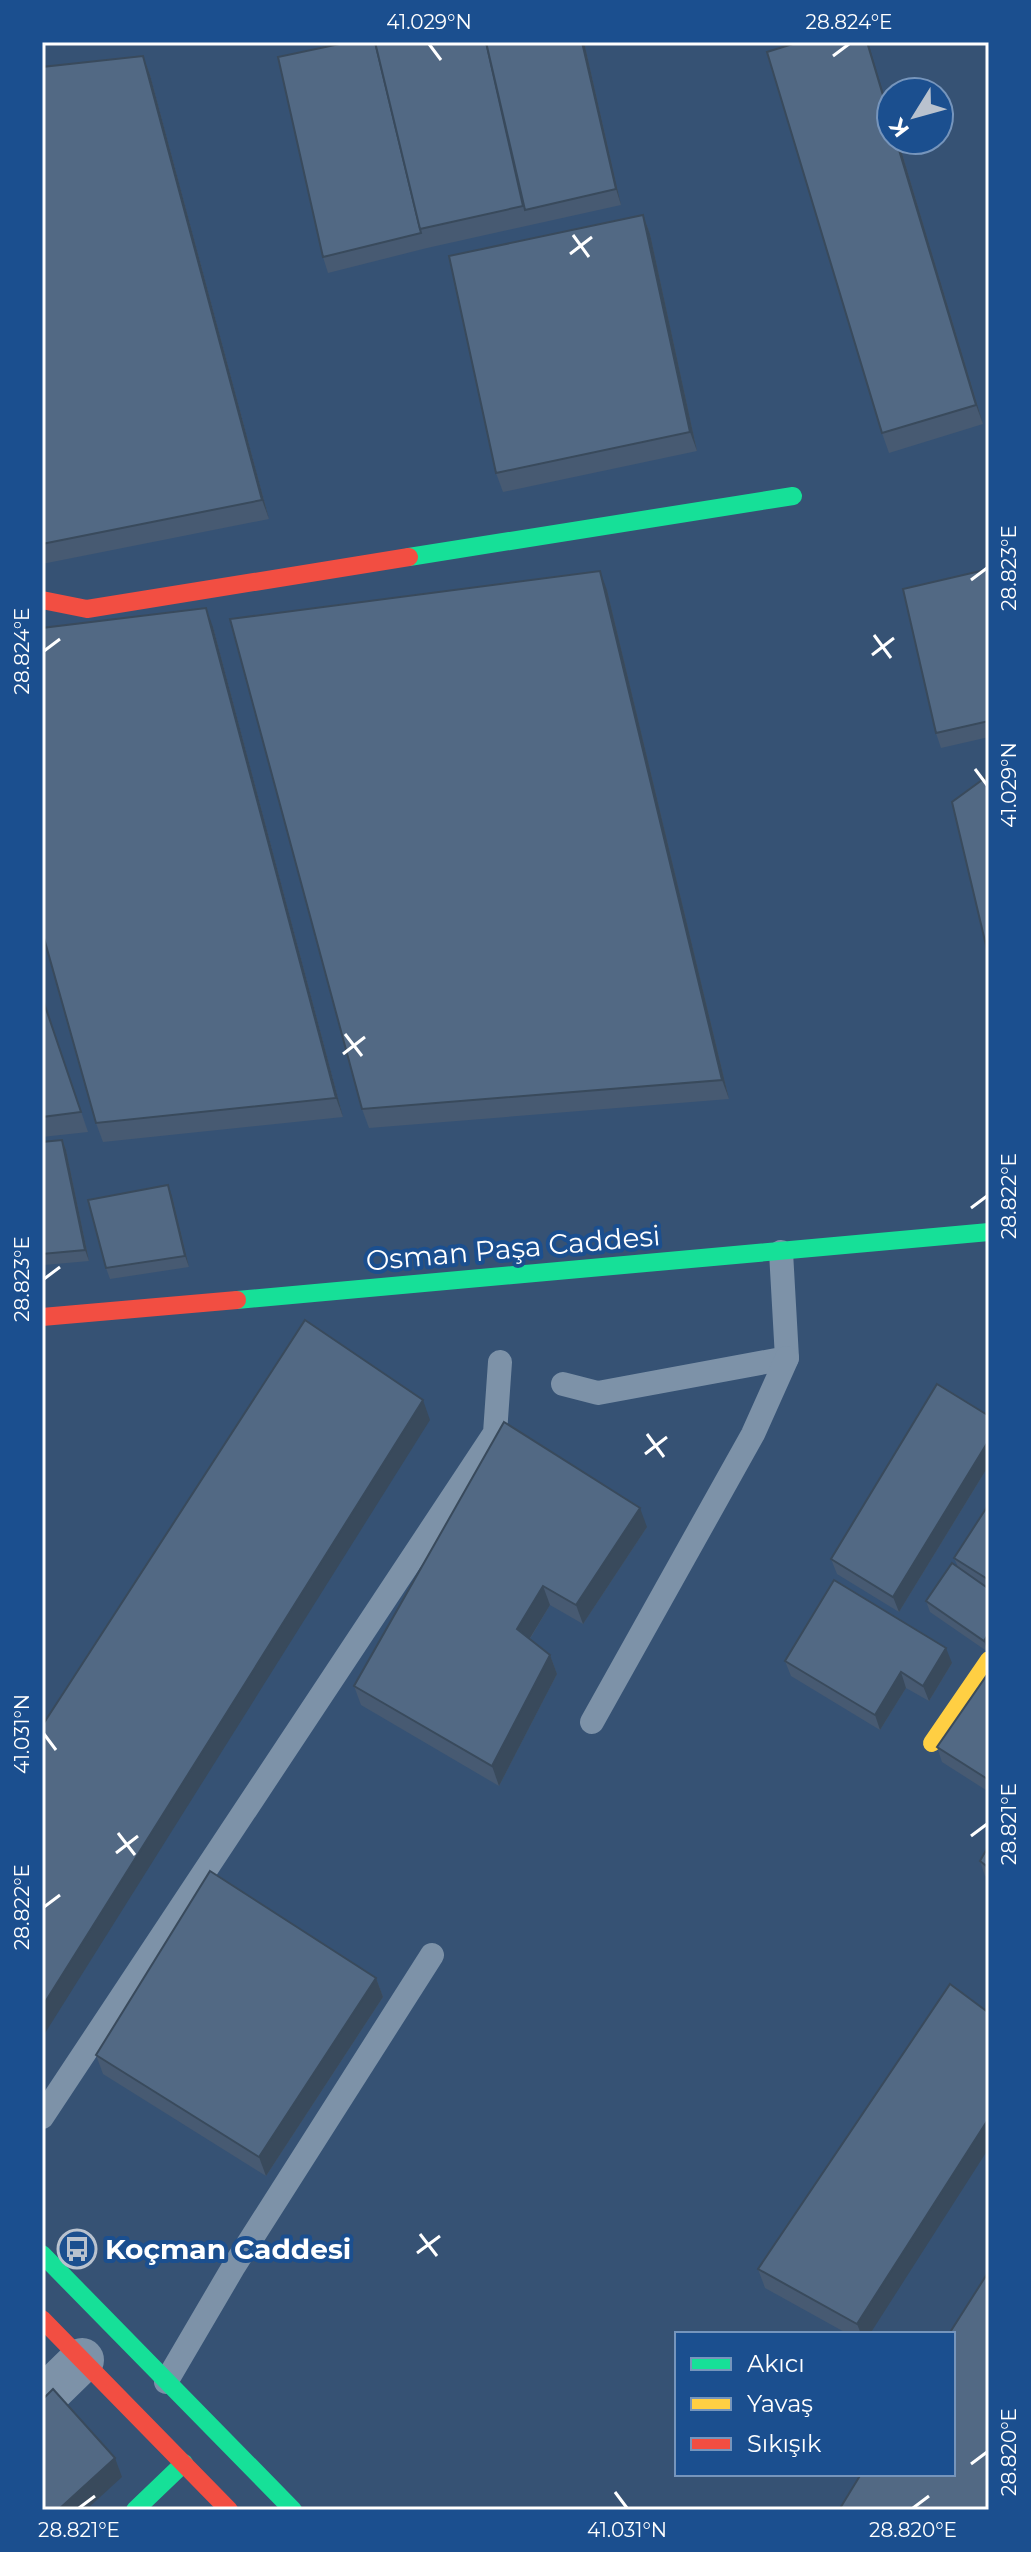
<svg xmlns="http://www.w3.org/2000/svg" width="1031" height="2552" font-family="Montserrat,sans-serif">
  <rect width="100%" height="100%" fill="#365274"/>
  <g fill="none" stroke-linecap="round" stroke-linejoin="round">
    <g stroke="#7d92a8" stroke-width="24">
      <path d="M563,1384L598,1393L787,1358L781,1252"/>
      <path d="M592,1722L753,1434L787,1358"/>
      <path d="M42,2117L495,1433L500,1362"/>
      <path d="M166,2382L234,2266L432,1955"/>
    </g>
    <path stroke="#7d92a8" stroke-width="44" d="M42,2399L82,2360"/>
    <g stroke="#16e098" stroke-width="18">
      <path d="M409,557L793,496"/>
      <path d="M237,1300L989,1232"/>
      <path d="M42,2254L293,2510"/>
      <path d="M135,2510L184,2463"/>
    </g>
    <path stroke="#ffcf43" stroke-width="18" d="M932,1743L989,1660"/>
    <g stroke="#f24e42" stroke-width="18">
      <path d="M42,600L87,609L409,557"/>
      <path d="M42,1317L237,1300"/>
      <path d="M42,2319L229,2510"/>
    </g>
  </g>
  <g fill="#475a72">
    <path d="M584,42L621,205L427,248L328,273L323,257Z"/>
    <path d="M143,56L150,75L269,519L42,564V67Z"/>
    <path d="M891,140H898L983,424L889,453L882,433Z"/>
    <path d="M643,215L650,234L697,451L503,492L496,473Z"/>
    <path d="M989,569V737L941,748L936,733Z"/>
    <path d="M607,590L729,1099L369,1128L362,1109Z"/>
    <path d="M213,627L343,1117L103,1142L96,1123Z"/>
    <path d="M42,996L88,1132L42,1137Z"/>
    <path d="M62,1140L66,1150L89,1261L44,1265L42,1259V1142Z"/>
    <path d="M172,1196L189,1267L110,1279L106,1268Z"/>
    <path d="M989,1416V1465L899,1612L837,1574L831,1559Z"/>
    <path d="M989,1508V1649L988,1652L930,1612L926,1601L958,1567L954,1558Z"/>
    <path d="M647,1527L583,1624L550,1605L530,1639L550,1655L557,1674L499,1786L361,1705L354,1686Z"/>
    <path d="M785,1661L952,1663L929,1701L906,1688L880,1730L791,1676Z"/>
    <path d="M989,1672V1792L942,1762L937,1747Z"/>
    <path d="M989,1845V1879L985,1876L980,1861Z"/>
    <path d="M376,1978L383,1997L266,2176L103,2074L96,2055Z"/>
    <path d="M950,1984L870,2334H848L765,2288L758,2269Z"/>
  </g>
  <g fill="#394a5c">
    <path d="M582,42H584L621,205L616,189Z"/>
    <path d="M867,42H868L891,118V122Z"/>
    <path d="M143,56L150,75L269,519L262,500Z"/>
    <path d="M896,140H898L983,424L976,405Z"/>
    <path d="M643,215L650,234L697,451L690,432Z"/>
    <path d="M600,571L607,590L729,1099L722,1080Z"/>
    <path d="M206,608L213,627L343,1117L336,1098Z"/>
    <path d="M62,1140L66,1150L89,1261L85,1250Z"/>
    <path d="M168,1185L172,1196L189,1267L185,1256Z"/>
    <path d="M423,1400L430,1420L42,2038V2007Z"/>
    <path d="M989,1440V1465L899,1612L893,1597Z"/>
    <path d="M640,1508L647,1527L583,1624L576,1605Z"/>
    <path d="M543,1586L550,1605L524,1648L517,1629Z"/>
    <path d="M989,1633V1649L988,1652L984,1641Z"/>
    <path d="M946,1648L952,1663L929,1701L923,1686Z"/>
    <path d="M550,1655L557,1674L499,1786L492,1766Z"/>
    <path d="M901,1672L906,1688L880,1730L875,1715Z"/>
    <path d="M376,1978L383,1997L266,2176L259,2157Z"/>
    <path d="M989,2118V2148L870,2334H861L857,2324Z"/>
    <path d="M115,2458L122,2477L86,2510H58Z"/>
  </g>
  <g fill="#526984" stroke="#394a5c" stroke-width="2">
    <path d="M349,42H375L421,233L323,257L278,57Z"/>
    <path d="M375,42H486L523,206L420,229Z"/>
    <path d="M486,42H582L616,189L525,210Z"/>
    <path d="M799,42H867L891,122V140H896L976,405L882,433L767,52Z"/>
    <path d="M143,56L262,500L42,544V67Z"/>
    <path d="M643,215L690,432L496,473L449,256Z"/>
    <path d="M989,569V721L936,733L903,589Z"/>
    <path d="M600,571L722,1080L362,1109L230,619Z"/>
    <path d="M206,608L336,1098L96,1123L42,931V628Z"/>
    <path d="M989,775V958L952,802Z"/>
    <path d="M42,997L81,1112L42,1117Z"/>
    <path d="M62,1140L85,1250L42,1254V1142Z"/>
    <path d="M168,1185L185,1256L106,1268L88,1200Z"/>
    <path d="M305,1320L423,1400L42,2007V1726Z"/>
    <path d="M937,1384L989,1416V1440L893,1597L831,1559Z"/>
    <path d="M504,1422L640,1508L576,1605L543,1586L517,1629L550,1655L492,1766L354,1686Z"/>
    <path d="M987,1507L989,1508V1580L954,1558Z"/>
    <path d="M952,1563L989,1589V1633L984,1641L926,1601Z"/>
    <path d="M834,1580L946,1648L923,1686L901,1672L875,1715L785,1661Z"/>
    <path d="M989,1672V1780L937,1747Z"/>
    <path d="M989,1845V1868L980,1861Z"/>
    <path d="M210,1871L376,1978L259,2157L96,2055Z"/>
    <path d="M950,1984L989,2013V2118L857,2324L758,2269Z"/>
    <path d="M989,2271V2510H839L861,2474H953V2334H949Z"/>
    <path d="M53,2389L115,2458L58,2510H42V2400Z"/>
  </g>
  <path fill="none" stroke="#fff" stroke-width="3" d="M429,44L441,60M833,56L849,44M573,235L589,257M570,254L592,237M971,580L987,568M874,635L891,658M44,651L60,639M872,655L894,638M975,769L987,785M345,1034L362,1056M343,1054L365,1037M971,1208L987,1196M44,1279L60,1267M647,1434L664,1457M645,1454L667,1437M44,1734L56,1750M118,1833L135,1855M971,1836L987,1824M116,1853L138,1836M44,1907L60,1895M420,2234L437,2256M417,2253L440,2236M971,2464L987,2452M615,2492L627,2508M79,2508L95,2496M913,2508L929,2496"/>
  <defs>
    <symbol id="bus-ring" viewBox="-11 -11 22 22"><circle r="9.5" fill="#1b4f8f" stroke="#b9c2ce" stroke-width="1.5"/><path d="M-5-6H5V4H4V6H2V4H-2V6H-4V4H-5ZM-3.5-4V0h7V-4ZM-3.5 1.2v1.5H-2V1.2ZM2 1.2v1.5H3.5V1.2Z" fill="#b9c2ce"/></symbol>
  </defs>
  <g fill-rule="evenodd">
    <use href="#bus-ring" x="55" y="2227" width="44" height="44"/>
  </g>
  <g text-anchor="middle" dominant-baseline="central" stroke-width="8" stroke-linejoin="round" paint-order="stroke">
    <g font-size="28" fill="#fff" stroke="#1b4f8f">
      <text transform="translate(513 1248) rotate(-5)">Osman Paşa Caddesi</text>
    </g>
    <g font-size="28" font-weight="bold" fill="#fff" stroke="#1b4f8f" text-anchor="start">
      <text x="105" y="2249">Koçman Caddesi</text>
    </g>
  </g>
  <rect width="1031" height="2552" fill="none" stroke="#1b4f8f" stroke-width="88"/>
  <rect x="675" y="2332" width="280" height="144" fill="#1b4f8f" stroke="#7695bc" stroke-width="2"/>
  <rect x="691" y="2358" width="40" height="12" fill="#16e098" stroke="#7695bc" stroke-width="2"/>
  <text x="747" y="2372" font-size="24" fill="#ffffff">Akıcı</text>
  <rect x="691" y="2398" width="40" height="12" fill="#ffcf43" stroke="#7695bc" stroke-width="2"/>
  <text x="747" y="2412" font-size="24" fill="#ffffff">Yavaş</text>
  <rect x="691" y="2438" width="40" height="12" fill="#f24e42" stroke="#7695bc" stroke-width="2"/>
  <text x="747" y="2452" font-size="24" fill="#ffffff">Sıkışık</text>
  <g transform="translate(915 116) rotate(233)"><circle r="38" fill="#1b4f8f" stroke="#7695bc" stroke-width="2"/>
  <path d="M0-6L14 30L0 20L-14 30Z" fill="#b9c2ce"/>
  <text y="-12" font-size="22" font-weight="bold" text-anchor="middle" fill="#ffffff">K</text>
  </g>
  <rect x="44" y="44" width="943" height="2464" fill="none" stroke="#fff" stroke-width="3"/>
  <g font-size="20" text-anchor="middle" fill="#fff">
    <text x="429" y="29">41.029°N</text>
    <text x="849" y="29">28.824°E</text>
    <text transform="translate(1009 568) rotate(-90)" y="7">28.823°E</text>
    <text transform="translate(22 651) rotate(-90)" y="7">28.824°E</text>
    <text transform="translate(1009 785) rotate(-90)" y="7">41.029°N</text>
    <text transform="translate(1009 1196) rotate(-90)" y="7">28.822°E</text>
    <text transform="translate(22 1279) rotate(-90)" y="7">28.823°E</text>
    <text transform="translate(22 1734) rotate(-90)" y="7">41.031°N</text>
    <text transform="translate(1009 1824) rotate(-90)" y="7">28.821°E</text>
    <text transform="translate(22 1907) rotate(-90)" y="7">28.822°E</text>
    <text transform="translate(1009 2452) rotate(-90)" y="7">28.820°E</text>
    <text x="79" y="2537">28.821°E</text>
    <text x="627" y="2537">41.031°N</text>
    <text x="913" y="2537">28.820°E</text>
  </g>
</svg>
